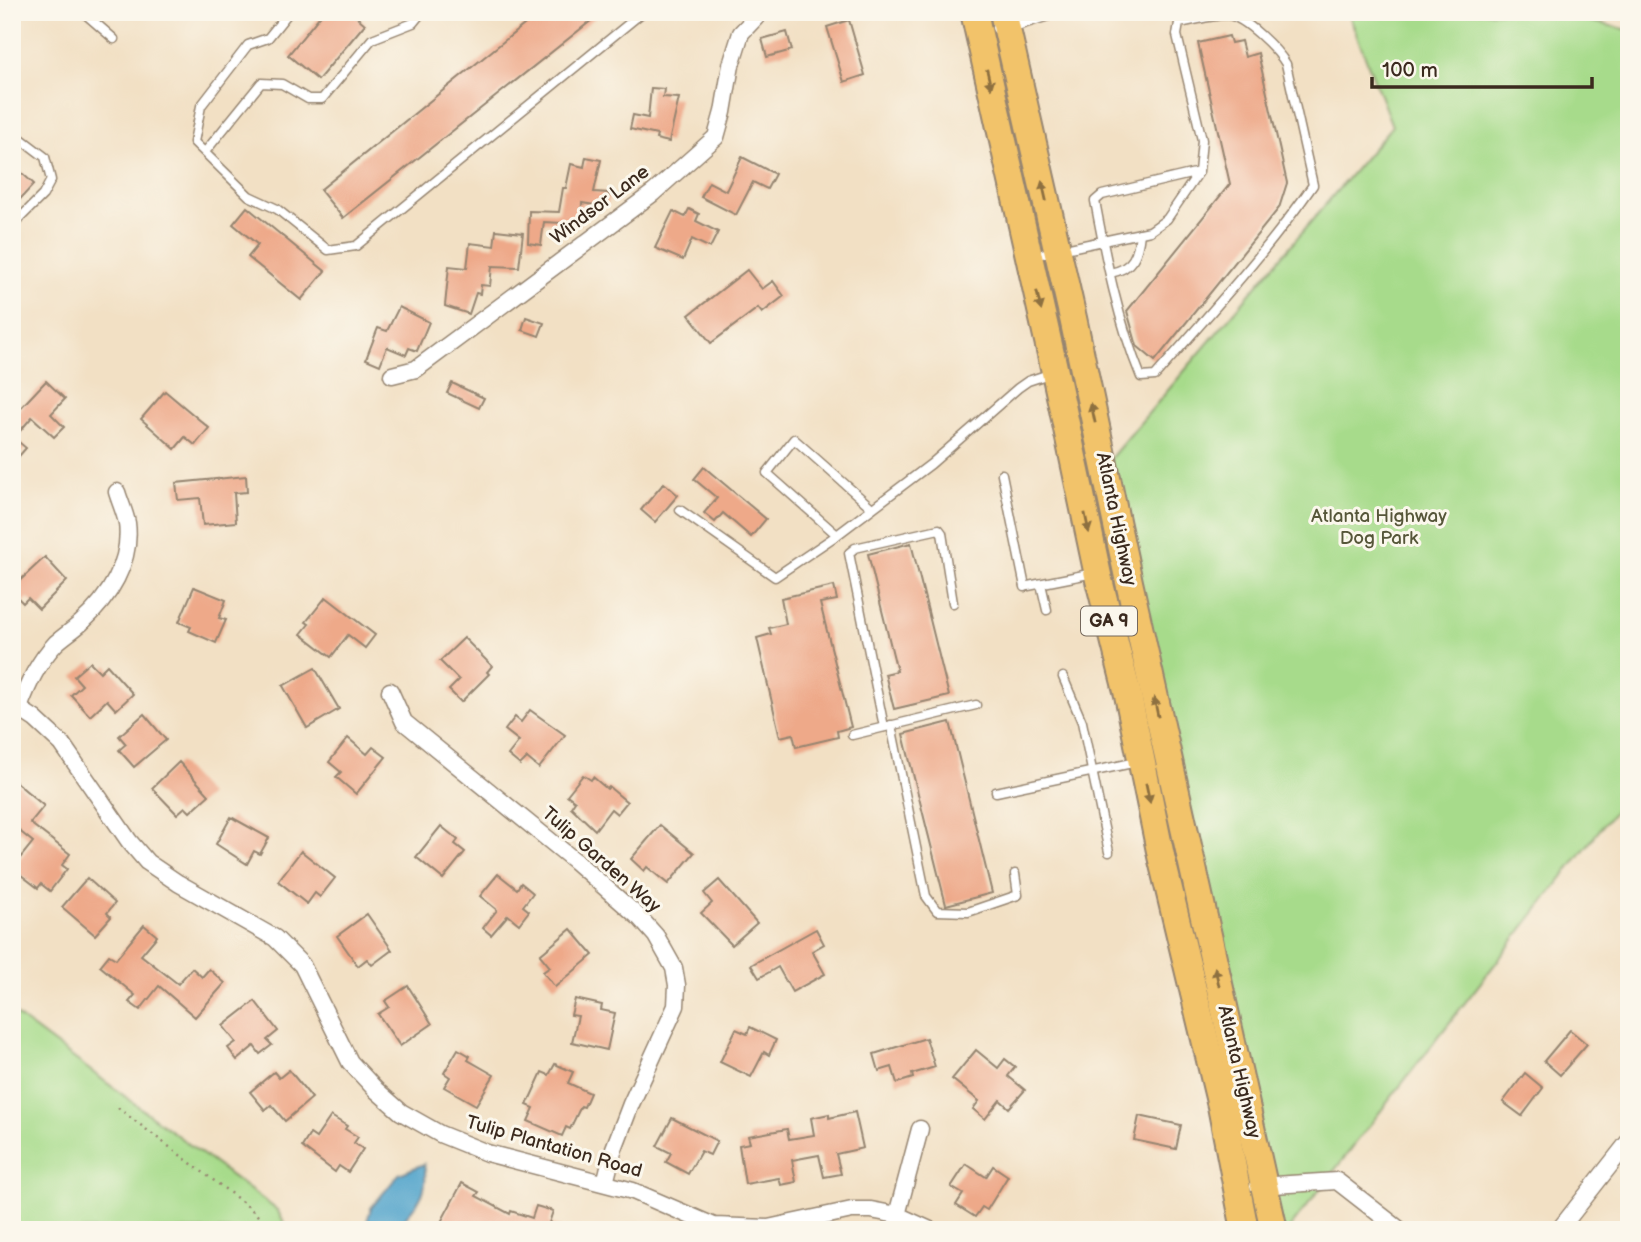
<svg xmlns="http://www.w3.org/2000/svg" width="1641" height="1242" font-family="'Balsamiq Sans',sans-serif">
  <rect width="100%" height="100%" fill="#fbf7ec"/>
  <filter id="ink" filterUnits="userSpaceOnUse"><feTurbulence type="fractalNoise" baseFrequency=".0143" numOctaves="2"/><feDisplacementMap in="SourceGraphic" scale="14" xChannelSelector="R" yChannelSelector="G"/><feConvolveMatrix kernelMatrix="1 2 1 2 8 2 1 2 1" color-interpolation-filters="sRGB"/></filter>
  <filter id="wash" filterUnits="userSpaceOnUse"><feTurbulence type="fractalNoise" baseFrequency=".00686" numOctaves="4" result="noise"/><feDisplacementMap in="SourceGraphic" scale="28" xChannelSelector="R" yChannelSelector="G"/><feGaussianBlur stdDeviation="1.57" result="paint"/><feColorMatrix in="noise" values="0 0 0 0 0 0 0 0 0 0 0 0 0 0 0 0 0 1.4 0 .05"/><feComposite in="paint" operator="in"/></filter>
  <g filter="url(#wash)">
    <rect width="100%" height="100%" fill="#f2e0c4"/>
    <g fill="#a7db8b" stroke="#718254" stroke-width="2">
      <path d="M1348,12H1549L1629,30V792L1288,1230H1280L1108,461L1392,126Z"/>
      <path d="M12,1012L277,1210L289,1230H12Z"/>
    </g>
    <path fill="#50a3cb" stroke="#466674" stroke-width="2" d="M424,1164C430,1196 416,1204 397,1227L392,1230L365,1228L371,1208L399,1174Z"/>
    <g id="blocks">
      <g fill="#eea989">
        <path d="M323,12H351L365,24L318,80L288,55Z"/>
        <path d="M540,12H602L343,218L320,190Z"/>
        <path d="M849,20L865,75L844,82L827,27Z"/>
        <path d="M787,32L792,50L767,57L762,39Z"/>
        <path d="M1229,36L1231,43L1241,41L1245,57L1258,53L1287,183L1279,208L1155,361L1137,346L1127,311L1230,184L1198,43Z"/>
        <path d="M651,88L664,89L663,97L679,98L669,142L656,139L657,135L630,129L633,115L648,118Z"/>
        <path d="M586,157L601,160L594,192L609,193L607,207L582,203L581,224L544,222L541,245L528,243L529,211L559,212L563,188H566L571,164L584,167Z"/>
        <path d="M742,157L775,174L767,189L753,182L736,215L701,197L709,182L726,191Z"/>
        <path d="M12,164L34,184L12,208Z"/>
        <path d="M247,207L325,271L301,300L248,257L258,245L233,224Z"/>
        <path d="M689,209L699,214L696,221L718,232L710,248L692,239L683,260L655,248L673,211L685,217Z"/>
        <path d="M496,230L523,233L519,267L492,266L490,286L481,285L480,294L476,293L469,314L445,306L449,266L467,268L470,243L494,246Z"/>
        <path d="M747,270L762,289L773,281L784,296L762,313L758,308L711,343L689,315Z"/>
        <path d="M399,307L429,322L417,351L409,348L406,355L387,347L380,365L366,359L378,328L387,331Z"/>
        <path d="M526,317L544,323L539,336L522,330Z"/>
        <path d="M46,381L65,399L51,414L64,427L54,437L32,417L14,438L26,448L12,464V417Z"/>
        <path d="M452,383L484,398L479,408L447,393Z"/>
        <path d="M165,391L209,428L195,445L185,437L175,449L141,419Z"/>
        <path d="M704,467L766,519L751,537L723,513L715,522L704,513L717,498L694,479Z"/>
        <path d="M246,476L247,492L234,493L236,522L203,525L200,498L178,500L176,483Z"/>
        <path d="M664,483L678,495L655,522L641,510Z"/>
        <path d="M911,543L949,696L894,709L885,674L897,671L868,554Z"/>
        <path d="M45,557L67,581L39,609L28,598L23,603L12,592V588Z"/>
        <path d="M834,586L837,600L820,603L851,727L837,731L838,737L796,747L793,734L780,737L757,638L771,634L769,628L786,624L781,598Z"/>
        <path d="M194,587L226,600L219,618L226,620L216,643L189,631L191,627L179,622Z"/>
        <path d="M326,597L375,635L365,648L348,635L331,657L301,634L309,624L306,622Z"/>
        <path d="M464,638L492,666L487,672L489,674L461,702L449,690L459,680L440,661Z"/>
        <path d="M90,662L100,672L107,665L133,694L116,710L107,700L90,716L71,695L82,685L74,676Z"/>
        <path d="M315,668L339,709L307,728L283,686Z"/>
        <path d="M530,710L565,735L539,768L527,758L520,765L508,755L519,741L505,730L515,717L521,722Z"/>
        <path d="M144,714L166,740L134,767L119,750L126,744L119,736Z"/>
        <path d="M950,722L992,893L946,905L903,734Z"/>
        <path d="M348,738L367,754L373,747L386,757L356,794L336,777L341,772L329,762Z"/>
        <path d="M179,762L209,795L190,812L185,807L177,814L152,788Z"/>
        <path d="M583,775L591,780L593,777L607,789L609,787L627,802L617,814L611,809L595,830L571,807L575,801L567,795Z"/>
        <path d="M12,779L44,806L30,823L70,854L62,865L67,869L50,891L41,884L38,888L12,868L33,842L12,825Z"/>
        <path d="M231,817L269,838L260,854L254,851L247,864L216,844Z"/>
        <path d="M660,825L694,853L668,884L647,867L644,871L631,859Z"/>
        <path d="M441,826L458,840L455,844L465,852L443,879L416,857Z"/>
        <path d="M301,851L335,878L320,897L315,893L307,904L278,881Z"/>
        <path d="M498,874L517,889L521,883L533,893L523,906L529,911L519,924L508,915L491,935L483,928L497,910L480,896Z"/>
        <path d="M87,878L115,903L107,913L111,917L95,935L62,907Z"/>
        <path d="M719,880L757,923L732,945L701,913L712,903L704,893Z"/>
        <path d="M367,914L392,950L372,965L367,959L358,966L337,936Z"/>
        <path d="M144,925L157,936L141,955L178,984L192,968L202,977L209,969L225,983L195,1017L159,986L140,1010L129,1002L135,995L100,966L109,955L116,959Z"/>
        <path d="M571,929L593,955L555,987L543,972L550,967L540,955Z"/>
        <path d="M816,929L824,944L812,951L825,974L792,992L778,967L759,978L751,965Z"/>
        <path d="M408,986L432,1024L400,1046L378,1014L389,1007L385,1001Z"/>
        <path d="M575,999L602,1005L601,1010L615,1013L607,1050L572,1042L578,1016L571,1015Z"/>
        <path d="M255,1001L278,1031L267,1040L272,1045L260,1054L254,1046L237,1060L228,1048L236,1042L223,1026Z"/>
        <path d="M750,1027L776,1040L769,1055L764,1052L751,1077L720,1062L736,1029L747,1034Z"/>
        <path d="M1570,1030L1587,1044L1560,1075L1544,1061Z"/>
        <path d="M926,1038L935,1067L912,1074L913,1078L897,1083L892,1067L879,1071L874,1054Z"/>
        <path d="M458,1049L470,1056L468,1060L494,1075L476,1105L444,1087L450,1077L444,1073Z"/>
        <path d="M976,1050L998,1068L1005,1059L1015,1067L1008,1076L1025,1090L1009,1108L1000,1100L985,1119L973,1109L979,1101L952,1079Z"/>
        <path d="M555,1064L573,1072L568,1083L590,1093L584,1107L581,1106L570,1129L566,1127L562,1136L528,1121L534,1108L527,1105L542,1072L549,1075Z"/>
        <path d="M289,1070L312,1098L285,1121L271,1105L265,1110L250,1092L274,1072L279,1078Z"/>
        <path d="M1525,1073L1543,1088L1522,1116L1503,1102Z"/>
        <path d="M855,1112L863,1148L836,1154L841,1174L824,1177L819,1155L792,1160L796,1182L781,1185L779,1178L745,1184L739,1145L750,1143L748,1136L787,1129L789,1139L814,1135L811,1118L829,1114V1118Z"/>
        <path d="M331,1116L347,1126L345,1129L358,1137L354,1143L363,1149L348,1172L339,1166L335,1172L302,1147L310,1134L316,1138Z"/>
        <path d="M1139,1116L1181,1125L1176,1149L1134,1140Z"/>
        <path d="M672,1118L717,1141L710,1155L701,1151L688,1174L666,1162L671,1153L657,1146Z"/>
        <path d="M966,1164L986,1177L993,1166L1008,1176L987,1210L982,1207L975,1217L956,1205L963,1194L951,1187Z"/>
        <path d="M462,1183L479,1192L476,1196L510,1214L511,1211L532,1218L536,1206L553,1211L549,1223L561,1227V1230H455L441,1222Z"/>
      </g>
    </g>
  </g>
  <g filter="url(#ink)">
    <use href="#blocks" fill-opacity="0" stroke="#968571" stroke-width="2"/>
    <g fill="none" stroke-linecap="round" stroke-linejoin="round">
      <defs>
        <g id="service">
          <path d="M83,12L114,39"/>
          <path d="M289,12L268,38L248,45L201,106L194,142L249,196L277,209L328,250L356,246L643,12"/>
          <path d="M12,132L45,157L51,180L43,195L12,226"/>
          <path d="M205,152L261,83L282,84L308,99H322L372,39L413,23L422,12"/>
          <path d="M1032,256L1150,231L1167,219L1199,172L1202,140L1177,35L1179,23C1193,21 1215,14 1228,15C1245,17 1278,50 1286,64L1313,185C1266,253 1209,314 1155,376L1141,377C1118,321 1106,260 1095,201L1102,195L1199,172"/>
          <path d="M1110,273C1133,269 1138,254 1140,233"/>
          <path d="M1002,474L1025,587"/>
          <path d="M680,510L775,577L837,535L931,464L1018,388L1028,381L1052,373"/>
          <path d="M837,535L767,473L794,439L872,508"/>
          <path d="M1041,584L1047,610"/>
          <path d="M1028,586L1094,573"/>
          <path d="M1063,677L1082,722L1109,852"/>
          <path d="M891,725L926,896L937,911L968,912L1018,895L1015,874"/>
          <path d="M884,727L849,553L855,548L939,529L942,533L953,603"/>
          <path d="M852,735L976,705"/>
          <path d="M996,792L1137,762"/>
        </g>
        <g id="minor">
          <path d="M1000,27L1048,12"/>
          <path d="M392,375L416,369L653,193L716,137L723,112L731,65L741,33L761,12"/>
          <path d="M390,691L404,722L575,861L640,918L656,936L674,968L677,985L676,1006L631,1104L613,1151L605,1183"/>
          <path d="M12,704L35,719L62,744L129,841L147,862L178,883L275,938L302,965L350,1062L376,1090L401,1112L440,1134L487,1153L633,1191L714,1226L768,1228L852,1210H871L897,1215L930,1230"/>
          <path d="M19,708C28,684 38,662 56,643C64,636 73,630 81,623C109,598 132,562 127,523C125,513 120,502 117,492"/>
          <path d="M1258,1186L1337,1181L1400,1230"/>
          <path d="M897,1215L920,1129"/>
          <path d="M1559,1230L1629,1141"/>
        </g>
        <g id="primary">
          <path d="M974,12L1055,372L1099,580L1128,695L1161,856L1221,1106L1245,1230"/>
          <path d="M1003,12L1073,318L1129,582L1274,1230"/>
        </g>
      </defs>
      <use href="#service" stroke="#968571" stroke-width="11"/>
      <use href="#minor" stroke="#968571" stroke-width="19"/>
      <use href="#primary" stroke="#968571" stroke-width="30"/>
      <path stroke="#968571" stroke-width="2.5" stroke-dasharray="2 5" stroke-linecap="butt" d="M118,1108L250,1208L272,1230"/>
      <use href="#service" stroke="#fff" stroke-width="8"/>
      <use href="#minor" stroke="#fff" stroke-width="16"/>
      <use href="#primary" stroke="#f2c36a" stroke-width="26"/>
    </g>
    <defs><path id="oneway-solid" d="M-6-.8H1V-3.2L6.5 0L1 3.2V.8H-6Z" transform="scale(1.75)"/></defs>
    <g fill="#8d6f40">
      <use href="#oneway-solid" transform="translate(989 79) rotate(77)"/>
      <use href="#oneway-solid" transform="translate(1044 191) rotate(-103)"/>
      <use href="#oneway-solid" transform="translate(1039 301) rotate(77)"/>
      <use href="#oneway-solid" transform="translate(1093 413) rotate(-102)"/>
      <use href="#oneway-solid" transform="translate(1087 523) rotate(78)"/>
      <use href="#oneway-solid" transform="translate(1156 707) rotate(-102)"/>
      <use href="#oneway-solid" transform="translate(1148 793) rotate(78)"/>
      <use href="#oneway-solid" transform="translate(1217 977) rotate(-103)"/>
    </g>
  </g>
  <g text-anchor="middle" dominant-baseline="central" stroke-width="6" stroke-linejoin="round" paint-order="stroke">
    <rect fill="#fbf7ec" stroke="#75685c" stroke-width="2" x="1081" y="606.5" width="56" height="29" rx="5"/>
    <g font-size="18" font-weight="bold" fill="#3b2a1e">
      <text x="1109" y="621">GA 9</text>
    </g>
    <g font-size="19" fill="#3b2a1e" stroke="#fbf7ec">
      <text transform="translate(600 205) rotate(-37)">Windsor Lane</text>
      <text transform="translate(1116 519) rotate(78)">Atlanta Highway</text>
      <text transform="translate(601 860) rotate(41)">Tulip Garden Way</text>
      <text transform="translate(1239 1072) rotate(77)">Atlanta Highway</text>
      <text transform="translate(554 1147) rotate(16)">Tulip Plantation Road</text>
    </g>
    <g font-size="19" fill="#565639" stroke="#fbf7ec">
      <text x="1379" y="516">Atlanta Highway<tspan x="1379" dy="22">Dog Park</tspan></text>
    </g>
  </g>
  <rect width="1641" height="1242" fill="none" stroke="#fbf7ec" stroke-width="42"/>
  <path d="M1372 77v10h220v-10" fill="none" stroke="#3b2a1e" stroke-width="3.5"/>
  <text x="1382" y="77" font-size="21" fill="#3b2a1e" stroke="#fbf7ec" stroke-width="5" paint-order="stroke">100 m</text>
</svg>
